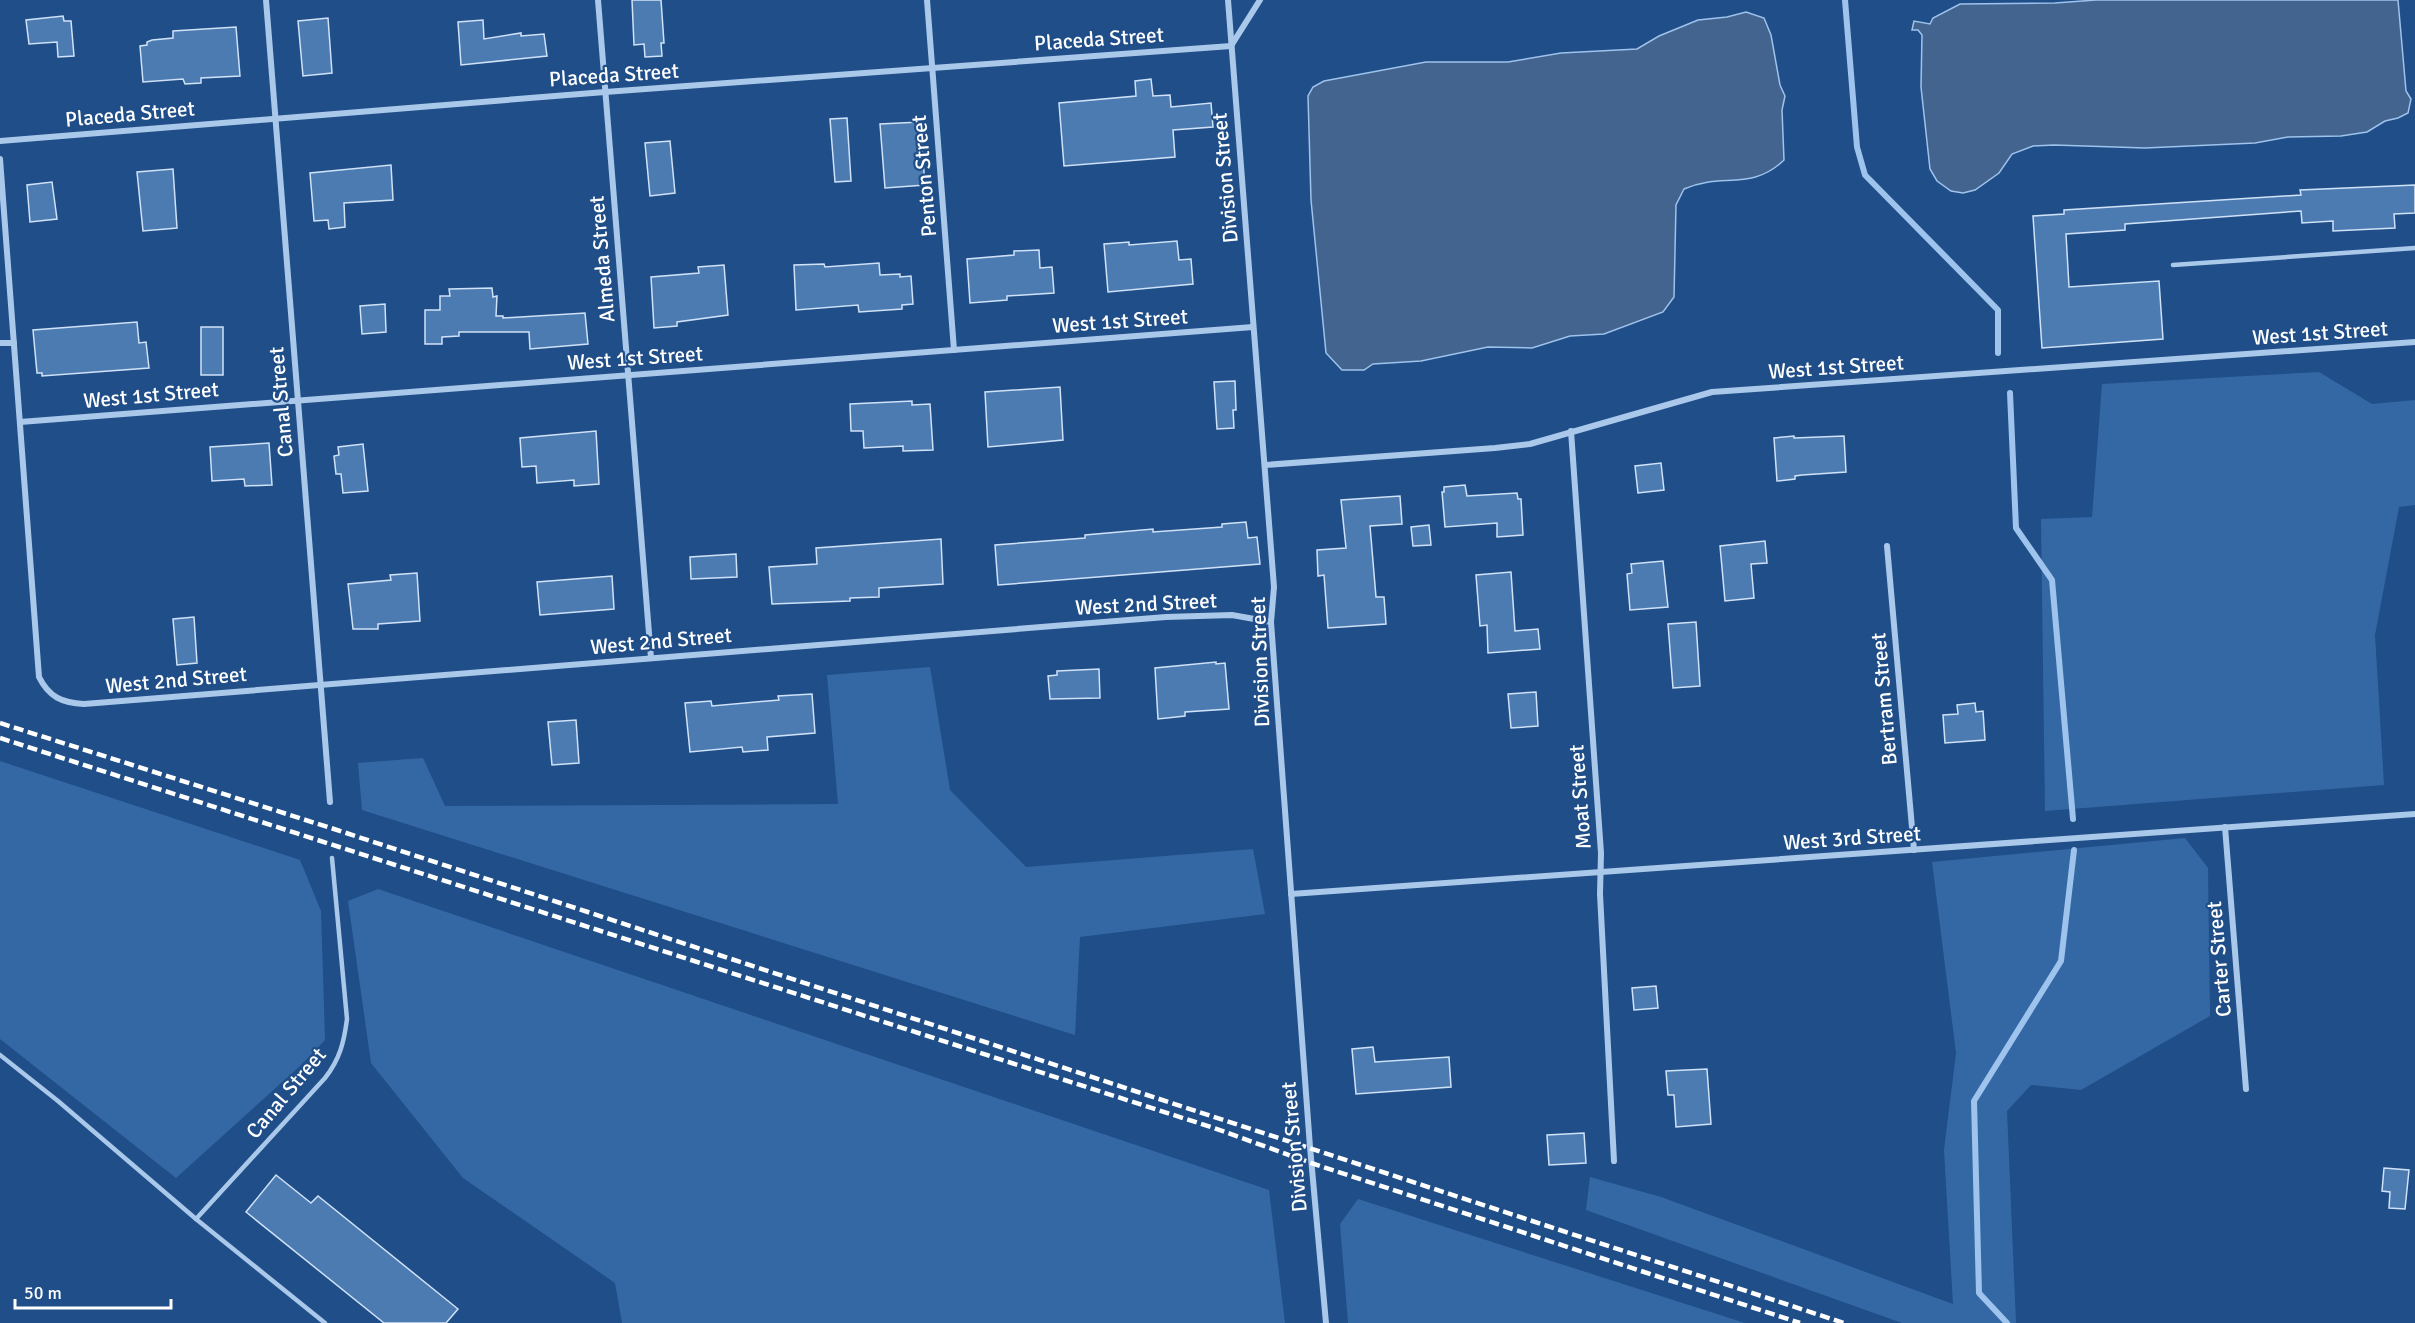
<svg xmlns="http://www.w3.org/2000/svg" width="2415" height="1323" font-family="Signika,sans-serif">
  <rect width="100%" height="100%" fill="#204e88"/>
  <g fill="#3468a5">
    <path d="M2319,372L2372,404L2415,400V505L2399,507L2375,635L2384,785L2045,811L2041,519L2092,517L2102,384Z"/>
    <path d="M930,667L950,790L1026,867L1253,849L1265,914L1080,937L1075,1035L362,810L358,763L423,758L445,806L838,804L827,675Z"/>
    <path d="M0,761L300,860L321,911L325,1040L301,1065L176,1178L0,1039Z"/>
    <path d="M2185,838L2208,868L2210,1016L2081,1090L2031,1085L2007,1111L2016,1323H1902L1586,1210L1590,1177L1661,1197L1953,1304L1944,1150L1956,1053L1932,862Z"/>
    <path d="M378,889L1269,1190L1285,1323H622L615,1283L463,1178L371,1063L348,901Z"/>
    <path d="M1358,1199L1745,1323H1348L1340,1224Z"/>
  </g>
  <g fill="#43648e" stroke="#9ec3ec" stroke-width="1.5">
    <path d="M2096,0H2398L2406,91L2411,99L2408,113L2398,118L2385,121L2367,132L2341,136L2288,137L2255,143L2145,148L2054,145L2033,146L2012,154L1999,173L1975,190L1963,193L1951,191L1937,181L1930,169L1921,87L1922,35L1918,30H1912L1914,21L1930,24L1933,18L1960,4L2055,3Z"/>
    <path d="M1746,12L1764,18L1771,35L1780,85L1785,96L1782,110L1784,160C1751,192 1721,172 1684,189L1676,205L1674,297L1663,312L1604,334L1570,336L1532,348L1488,347L1421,361L1373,364L1364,370H1342L1326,353L1311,200L1308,96L1313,87L1324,81L1426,62H1508L1561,53L1637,49L1659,36L1698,20L1727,17Z"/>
  </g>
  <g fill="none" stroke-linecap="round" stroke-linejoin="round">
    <g stroke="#9ec3ec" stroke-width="6">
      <path d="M1845,0L1857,147L1865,175L1998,310V353"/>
      <path d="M2010,393L2016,528L2052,580L2073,819"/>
      <path d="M2007,1323L1979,1293L1974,1101L2061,961L2074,850"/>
    </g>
  </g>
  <g fill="#4c7bb2" stroke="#cfe2f8" stroke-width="1.5">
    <path d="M632,0H661L664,43H661L662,56L645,57L644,44L634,45Z"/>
    <path d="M63,16L64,21H71L74,56L58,57L57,42L29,44L26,20Z"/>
    <path d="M328,18L332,73L303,76L298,21Z"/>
    <path d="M483,20L484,39L521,33V36L544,34L547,56L461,65L458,22Z"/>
    <path d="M236,27L240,76L201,78V83L185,84L183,79L143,82L140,46L147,45V42L152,40L173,38V31Z"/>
    <path d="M1151,79L1153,96L1170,95L1171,107L1211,103L1213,127L1173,130L1175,157L1064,166L1059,103L1136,96L1135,81Z"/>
    <path d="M847,118L851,181L835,182L830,119Z"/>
    <path d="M920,122L925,185L885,188L880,124Z"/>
    <path d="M670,141L675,193L650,196L645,143Z"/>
    <path d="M391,165L393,200L344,203L345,227L329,229L328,220L314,221L310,173Z"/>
    <path d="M173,169L177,228L143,231L137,172Z"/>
    <path d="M52,182L57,219L30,222L27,185Z"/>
    <path d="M2415,185V213L2394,214L2395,228L2333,231V221L2302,223L2301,211L2125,224V230L2066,234L2069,287L2159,281L2163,339L2042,348L2033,216L2064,214V210L2301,195L2300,190Z"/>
    <path d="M1177,241L1179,260L1191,259L1193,284L1108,292L1104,244L1129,242V245Z"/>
    <path d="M1039,250L1040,268L1052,267L1054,293L1007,296V300L970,303L967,259L1014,255V251Z"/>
    <path d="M879,263L880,275L900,274V277L911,276L913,304L902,305V309L859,312L858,305L796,310L794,265L824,264L825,267Z"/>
    <path d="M724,265L728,315L677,322V326L654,328L651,277L699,273L698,267Z"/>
    <path d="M492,288L493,297L497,296L496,316H503V318L585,313L588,344L530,349L529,332H459V336L442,337V344H425V310H440V296H450L449,289Z"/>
    <path d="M385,304L386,332L362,334L360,306Z"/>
    <path d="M137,322L139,343L146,342L149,368L42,376V373H37L33,330Z"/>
    <rect x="201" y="327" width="22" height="48"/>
    <path d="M1235,381L1236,410H1233L1234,428L1217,429L1214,382Z"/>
    <path d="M1060,387L1063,440L988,447L985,392Z"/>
    <path d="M912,401V405L930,404L933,450L903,451V446L864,448L863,431H851L850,404Z"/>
    <path d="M596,431L599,484L574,486V480L537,483L536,466L522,467L520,438Z"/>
    <path d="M1794,436V438L1844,436L1846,472L1802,475L1795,476V479L1777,481L1774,438Z"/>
    <path d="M269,443L272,485L245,486L244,479L212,481L210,447Z"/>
    <path d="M363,444L368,491L343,493L341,474H336L334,456L339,455L338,447Z"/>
    <path d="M1661,463L1664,490L1638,493L1635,466Z"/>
    <path d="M1465,485L1467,496L1517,493L1518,499H1521L1523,535L1497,537V523L1445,527L1442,492H1444V487Z"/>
    <path d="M1400,496L1402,524L1370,526L1376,597H1384L1386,624L1328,628L1324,575L1318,576L1317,550L1346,548L1341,500Z"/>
    <path d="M1246,522L1248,538L1257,537L1260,564L998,585L995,545L1085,538V535L1153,529V532L1222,527V524Z"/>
    <path d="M1429,525L1431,545L1413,546L1411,527Z"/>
    <path d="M941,539L943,584L879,588V597L850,598V601L772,604L769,567L817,564L816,548Z"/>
    <path d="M1765,541L1767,563L1751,564L1754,598L1725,601L1720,546Z"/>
    <path d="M736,554L737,577L691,579L690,557Z"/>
    <path d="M1663,561L1668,607L1630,610L1627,574L1632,573L1631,564Z"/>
    <path d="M1511,572L1515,631L1538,629L1540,649L1488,653L1487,625L1480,626L1476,575Z"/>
    <path d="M417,573L420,621L378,624V629H353L348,584L391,580L390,575Z"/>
    <path d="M612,576L614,609L540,615L537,582Z"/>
    <path d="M194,617L197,663L177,665L173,619Z"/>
    <path d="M1696,622L1700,686L1673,688L1668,624Z"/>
    <path d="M1216,662V664L1225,663L1229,709L1185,712V716L1158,719L1155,668Z"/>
    <path d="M1099,669L1100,698L1050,699L1048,676L1057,675V671Z"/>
    <path d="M1536,692L1538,726L1511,728L1508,694Z"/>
    <path d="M812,694L815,733L767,737L768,750L743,752L742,747L690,752L685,703L711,701L712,706L779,700L778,696Z"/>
    <path d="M1975,703L1976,712L1983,711L1985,740L1945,743L1943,715L1958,714L1957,705Z"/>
    <path d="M576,720L579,763L552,765L548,722Z"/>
    <path d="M1656,986L1658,1008L1634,1010L1632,988Z"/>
    <path d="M1373,1047L1375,1062L1449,1057L1451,1087L1356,1094L1352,1049Z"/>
    <path d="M1707,1069L1711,1124L1676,1127L1674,1095H1668L1666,1071Z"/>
    <path d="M1584,1133L1586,1163L1549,1165L1547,1135Z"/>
    <path d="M2384,1168L2409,1170L2405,1209L2389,1208L2390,1192L2382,1191Z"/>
    <path d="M276,1175L311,1203L318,1196L458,1309L446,1323H384L246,1212Z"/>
  </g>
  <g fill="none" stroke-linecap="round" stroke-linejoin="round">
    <g stroke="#aac8ea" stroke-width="4.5">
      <path d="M2173,265L2415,248"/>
      <path d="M0,1055L58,1101L196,1219L325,1323"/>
      <path d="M196,1219L325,1078C340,1059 344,1042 347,1019L332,858"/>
    </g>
    <g stroke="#aac8ea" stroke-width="6">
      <path d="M266,0L330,802"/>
      <path d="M598,0L651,658"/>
      <path d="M927,0L954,350"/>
      <path d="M1228,0L1274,587L1271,622L1310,1147L1326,1323"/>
      <path d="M0,141L605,92L1231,46L1260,0"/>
      <path d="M0,159L39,677C49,697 62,703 84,704L1166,617L1232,615L1271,622"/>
      <path d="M0,343H14"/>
      <path d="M20,422L1253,327"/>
      <path d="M1571,431L1601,853L1600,894L1614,1161"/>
      <path d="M1265,465L1495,448L1530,444L1712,392L2415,342"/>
      <path d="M1887,546L1914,850"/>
      <path d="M2225,827L2246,1089"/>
      <path d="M1291,894L2415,814"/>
    </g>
    <g stroke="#fff" stroke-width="4.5" stroke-dasharray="10 4.5" stroke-linecap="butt">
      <path d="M0,723L334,829L1844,1323"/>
      <path d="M0,738L1214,1128L1311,1163L1800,1323"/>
    </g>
  </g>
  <g text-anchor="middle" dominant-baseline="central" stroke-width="4.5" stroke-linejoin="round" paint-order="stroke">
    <g font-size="21" fill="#fff" stroke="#204e88">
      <text transform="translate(1099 39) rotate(-4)">Placeda Street</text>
      <text transform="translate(614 75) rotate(-4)">Placeda Street</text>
      <text transform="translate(130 114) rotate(-5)">Placeda Street</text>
      <text transform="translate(924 176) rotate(-95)">Penton Street</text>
      <text transform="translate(1225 178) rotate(-95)">Division Street</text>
      <text transform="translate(602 259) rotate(-95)">Almeda Street</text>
      <text transform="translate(1120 321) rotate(-4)">West 1st Street</text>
      <text transform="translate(2320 333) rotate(-4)">West 1st Street</text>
      <text transform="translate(635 358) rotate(-4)">West 1st Street</text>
      <text transform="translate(1836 367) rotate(-4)">West 1st Street</text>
      <text transform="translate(151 395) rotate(-5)">West 1st Street</text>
      <text transform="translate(281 402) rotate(-95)">Canal Street</text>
      <text transform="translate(1146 604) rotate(-3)">West 2nd Street</text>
      <text transform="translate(661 641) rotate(-5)">West 2nd Street</text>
      <text transform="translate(1260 662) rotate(-92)">Division Street</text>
      <text transform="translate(176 680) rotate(-5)">West 2nd Street</text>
      <text transform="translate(1884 699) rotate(-95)">Bertram Street</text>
      <text transform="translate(1580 797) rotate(-94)">Moat Street</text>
      <text transform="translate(1852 838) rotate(-4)">West 3rd Street</text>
      <text transform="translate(2219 959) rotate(-95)">Carter Street</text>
      <text transform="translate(286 1093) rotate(-50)">Canal Street</text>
      <text transform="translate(1294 1147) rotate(-95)">Division Street</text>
    </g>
  </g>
  <path d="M15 1299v9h156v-9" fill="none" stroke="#ffffff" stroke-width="3"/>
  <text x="24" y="1299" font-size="18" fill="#ffffff" stroke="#204e88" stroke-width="4.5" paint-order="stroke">50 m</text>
</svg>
